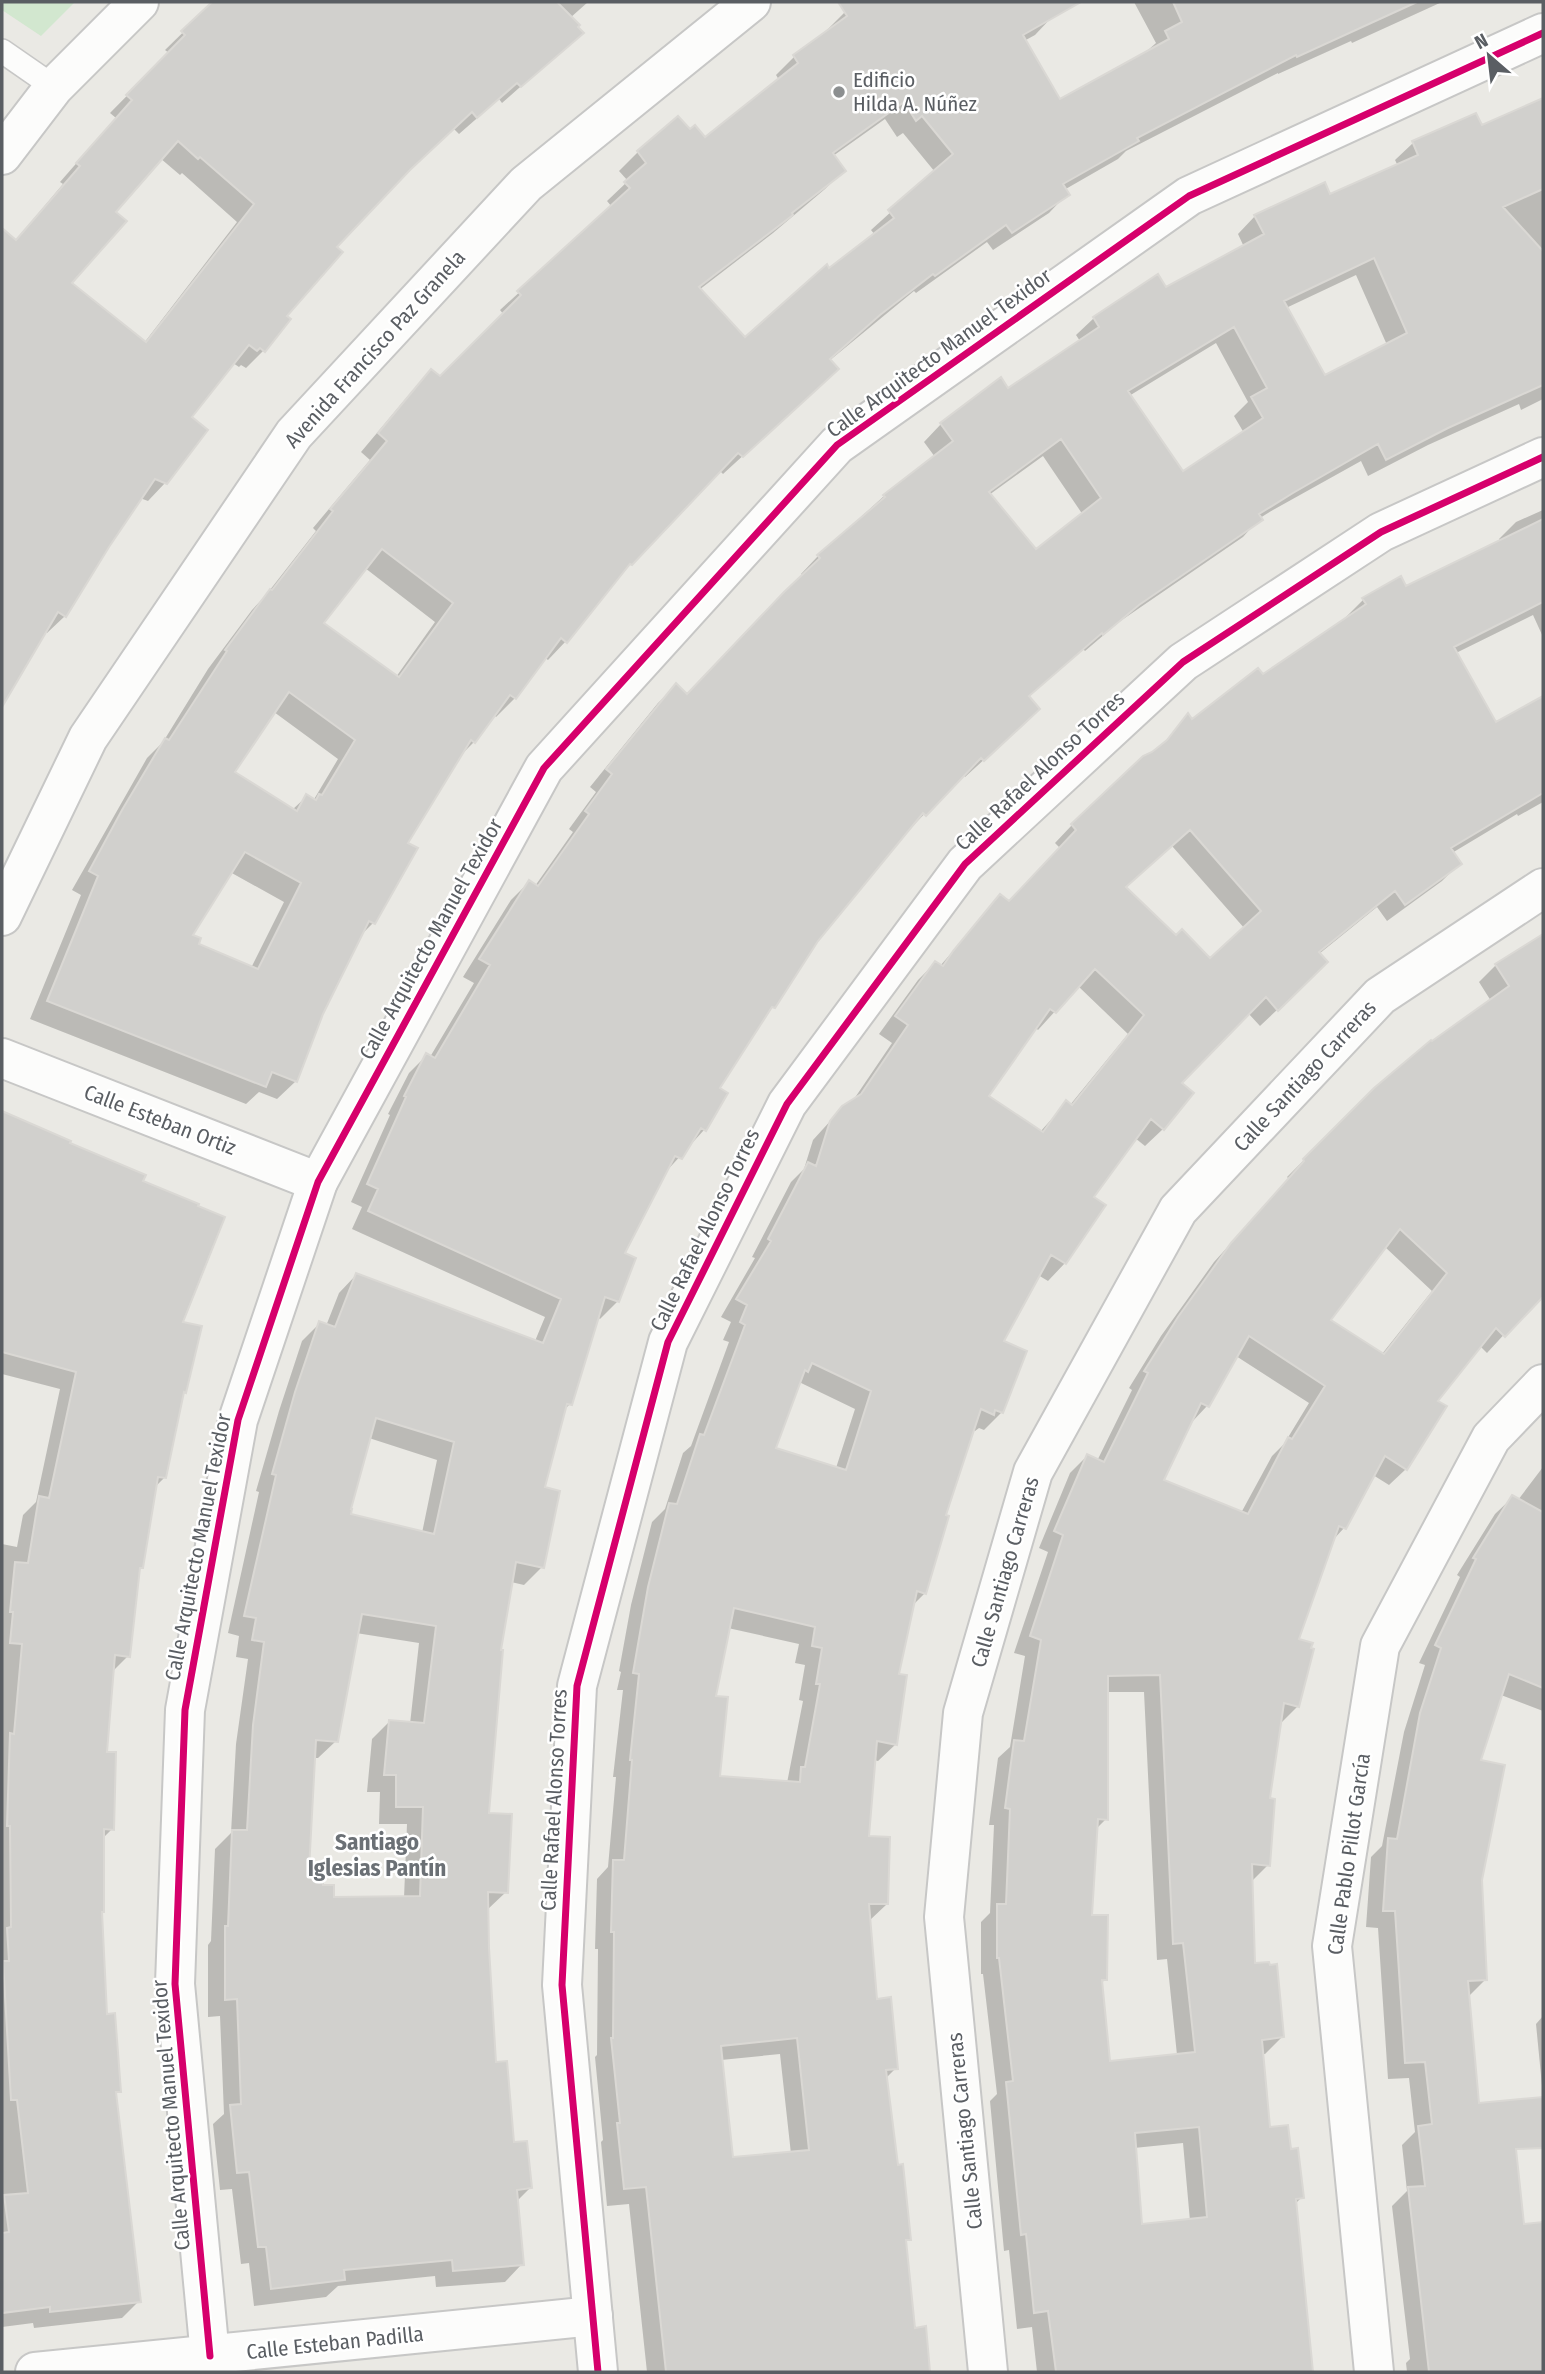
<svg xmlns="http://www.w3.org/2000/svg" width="1545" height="2374" font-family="'Fira Sans Condensed',sans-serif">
  <rect width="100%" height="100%" fill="#eae9e4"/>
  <path fill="#d2e7cf" d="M2,2H75L41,36L2,10Z"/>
  <g fill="#0003" fill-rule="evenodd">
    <path d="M214,2H588L570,18L581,33L502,103L499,99L459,134L453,128L400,178L335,247L284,316L288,319L263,351L246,368L241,365L239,367L233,363L189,418L165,483L148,501L140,498L65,616L47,633L44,631L2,697V244L9,236L15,241L63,184L60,182L116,118L110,113L169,53L165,50ZM160,158L180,175L182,173L237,222L144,343L69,284L114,212Z"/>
    <path d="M855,2H1079L1052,17L1035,35L1024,41L1059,102L1147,51L1156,43L1134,2H1442L1352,43L1351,41L1278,74V73L1126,151L1118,159L1064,190L1067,194L1049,213L993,250L987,242L916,293L914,291L829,361L818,387L723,474L719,470L615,580L566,641L548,660L544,657L515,698L496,717L494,715L474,742L458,758L405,843L415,849L373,923L359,937L321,1014L296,1081L277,1099L259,1092L246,1104L30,1019L81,895L72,890L147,758L163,742L208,669L252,610L266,595L316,531L313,528L370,460L361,452L413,390L431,371L440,379L504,315L500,310L612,207L607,201L628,181L619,171L638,152L678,118L690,132L705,139L779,80L776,75L794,57L828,32L826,31ZM885,119L897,137L903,133L935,172L871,230L875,235L744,339L699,290L773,233L825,189L843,171L833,156ZM365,568L435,622L396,677L322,623ZM274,712L338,759L313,801L306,797L292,810L233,772ZM230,872L284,902L251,968L197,945L191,936Z"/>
    <path d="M1543,100V399L1521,410L1519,404L1428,445L1368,476L1361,461L1273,510L1260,518L1243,537L1119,622L1085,651L1083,649L1028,697L1021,726L965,777L963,774L907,832L906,831L817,940L718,1089L704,1130L663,1175L622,1254L618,1301L600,1319L597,1317L570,1404L563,1411L542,1489V1567L524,1585L511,1582L499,1651L487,1815L506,1892L487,1910L494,2064L512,2144L530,2188L517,2201L522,2264L505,2282L436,2287L435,2276L338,2286L326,2297L254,2306L249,2263L241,2264L232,2189L220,2190L213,2124L224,2114L220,2016L208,2017V1945L211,1941L215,1849L231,1833L236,1744L248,1659L236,1657L239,1636L228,1633L259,1492L256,1491L279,1411L302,1341L320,1323L326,1326L339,1293L356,1275L535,1341L545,1317L352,1229L362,1207L351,1202L390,1115L388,1114L409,1073L426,1056L430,1057L474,983L463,977L511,900L529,882L535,886L573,832L569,829L596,792L590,787L658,703L676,686L687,696L803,576L801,574L818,556L884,496L935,457L924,442L941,424L1008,390L1080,341L1076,335L1094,318L1165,290L1244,247L1238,234L1255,216L1329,196L1398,166L1395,160L1413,143L1475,115L1481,128ZM1356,275L1387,345L1324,378L1286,308ZM1216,343L1248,402L1234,416L1244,433L1182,473L1129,396ZM1043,456L1083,515L1036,552L989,495ZM369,1438L437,1460L422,1533L349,1515ZM356,1633L419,1643L410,1724L389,1722L372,1739L367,1792H380L379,1824H407L404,1898H332L307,1871L313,1758H318L336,1741Z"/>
    <path d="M1543,510V637L1533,615L1456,653L1496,725L1543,698V802L1518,816L1517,814L1452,853L1459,864L1442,881L1387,921L1377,907L1319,954L1309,980L1260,1026L1248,1013L1179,1083L1192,1094L1163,1129L1145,1146L1135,1138L1091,1197L1065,1263L1048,1281L1038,1275L1001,1342L1002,1412L984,1430L979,1428L975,1431L973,1430L944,1516L925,1593L912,1606L897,1675L896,1744L878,1761L874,1760L867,1838L887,1904L869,1921L875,2001L896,2068L885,2079L909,2239L905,2243L914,2329L924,2328L928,2372H647L629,2204L607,2206L601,2142L603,2140L595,2057L597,2055L598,1949H595L597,1879L608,1867L616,1777H613L623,1690H617L621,1672L619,1671L631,1605L652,1522L665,1509L683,1453L691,1446L729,1342L723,1340L731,1322L721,1317L755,1258L752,1257L791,1182L804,1169L813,1140L843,1107L852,1102L892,1043L879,1034L918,980L935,963L940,966L1001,896L1008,903L1060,848L1055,843L1072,825L1144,758L1157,751L1188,716L1192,721L1262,676L1347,619L1346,617L1363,600L1405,588L1500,542L1499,539L1516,522ZM1172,846L1245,929L1210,961L1176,938L1125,888ZM1078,986L1128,1034L1070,1105L1066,1103L1040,1132L987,1096L1035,1027L1038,1030ZM799,1382L855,1409L836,1468L773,1449ZM728,1628L799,1644L795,1663L805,1665L799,1700L803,1701L787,1783L718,1778L714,1697ZM780,2054L791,2154L731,2159L721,2060Z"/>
    <path d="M1543,936V1062L1514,1089L1543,1122V1292L1487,1353L1480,1346L1436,1401L1406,1469L1389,1485L1373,1475L1344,1528L1333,1540L1297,1640L1298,1706L1281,1723L1268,1800V1865L1251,1882L1253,1965L1282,2037L1265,2054H1262L1269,2129L1290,2151L1302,2197L1295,2204L1312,2372H1037L1032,2327L1017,2329L1009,2250L1004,2251L990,2101L997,2094L983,1974H981V1922L990,1913L994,1825H989L998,1758L1010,1747L1025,1656L1014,1653L1048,1552L1039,1548L1070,1473L1087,1456L1097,1461L1132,1390L1129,1388L1161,1336L1214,1262L1289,1179L1287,1177L1375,1089L1491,1001L1479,982L1496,965ZM1385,1247L1432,1291L1382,1354L1328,1320ZM1236,1356L1309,1403L1284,1444L1272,1456L1241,1513L1162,1480L1191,1423L1207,1406ZM1106,1692H1144L1157,1960L1167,1959L1177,2055L1109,2062L1100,1984L1106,1979L1090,1916L1095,1830L1106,1819ZM1183,2143L1190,2221L1140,2226L1134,2148Z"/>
    <path d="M2,1114L144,1176L141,1182L180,1323L185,1392L182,1395L164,1478L155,1487L141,1567L138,1571L128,1656L112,1672L105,1754L112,1829L102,1839L100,1913L106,2016L119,2091L115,2095L139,2301L122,2318L34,2328L33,2323L2,2327V1544L17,1547L23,1515L36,1502L60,1389L2,1374Z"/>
    <path d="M1543,1467V1711L1501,1695L1479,1762L1480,1879L1485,1980L1468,1997L1477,2105L1522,2226L1536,2225L1543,2295V2372H1407L1406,2363L1410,2359L1392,2206L1407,2191L1402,2145L1415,2132L1409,2078L1388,2079L1378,1928L1366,1927L1371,1857L1382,1846L1404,1732L1425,1665L1419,1663L1460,1577L1457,1575L1495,1514L1513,1497L1518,1500Z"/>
    <path d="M1543,2016V2096L1536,2024Z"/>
  </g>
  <g fill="#d1d0cd" stroke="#dad8d4" stroke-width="2" fill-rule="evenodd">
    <path d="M212,2H557L580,25L578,27L584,33L521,87L517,83L477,118L472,112L410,170L337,247L343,252L287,316L291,319L265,352L260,348L257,351L249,345L192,417L208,430L167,484L155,479L109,547L66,617L58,612L2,707V228L16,240L80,166L76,163L132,100L126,95L185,35L181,31ZM178,141L198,159L200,157L254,204L146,342L72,283L127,221L116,212Z"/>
    <path d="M838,2H1081L1023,35L1060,99L1169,39L1165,31L1182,22L1173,2H1417L1297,57L1296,55L1137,138L1139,141L1063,184L1070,195L1012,233L1006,225L935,276L933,274L880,315L830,359L839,369L743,457L738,453L632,565L630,564L567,643L561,638L516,699L510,695L475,743L471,740L408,843L418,848L375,924L369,921L323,1014L297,1082L272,1072L266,1087L47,1001L98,876L89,871L122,810L165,738L169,740L227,651L225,650L270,589L272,590L333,511L330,509L387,441L378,433L431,369L440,376L521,295L517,291L630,188L624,182L646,163L637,151L678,116L690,129L695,125L705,137L798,63L793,55L847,16ZM904,102L916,121L922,116L953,154L888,210L894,218L829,268L827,264L745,337L699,287L793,215L792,213L846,171L833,153ZM382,549L453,603L399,677L324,623ZM289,692L355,740L322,795L319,794L316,800L306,794L297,811L235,772ZM245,852L301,883L258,969L199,944L201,938L193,935Z"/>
    <path d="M1543,98V189L1503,207L1543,251V385L1448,428L1386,460L1378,444L1293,493L1259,514L1263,520L1139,605L1103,635L1102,633L1029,696L1040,709L984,761L981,758L926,816L923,813L818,941L775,1008L772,1007L720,1088L728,1093L706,1131L701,1128L682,1159L675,1156L625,1253L636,1258L619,1302L605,1297L572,1405L567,1404L545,1487L560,1491L544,1568L516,1562L501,1650H503L489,1813L512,1814L508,1893L488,1892L489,1948L496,2062L507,2061L514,2142L527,2141L532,2188L517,2190L524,2265L453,2271L452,2260L344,2270L345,2280L271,2289L266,2247H258L249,2172L237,2173L230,2105L241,2104L237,1999L225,2000V1926H228L232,1830H247L253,1725L264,1642L252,1640L256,1618L244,1616L276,1475L272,1474L295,1392L319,1321L335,1327L356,1273L543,1343L561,1299L368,1211L378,1189L367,1184L406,1097L404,1096L426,1053L435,1058L490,965L479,959L529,880L538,886L589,814L585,811L612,774L606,769L676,683L687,694L784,592L820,558L817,555L885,497L883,495L953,441L940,423L1001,377L1008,388L1099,327L1093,317L1158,274L1166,287L1264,234L1254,215L1325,182L1330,194L1418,155L1412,141L1476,113L1482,125ZM1374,258L1407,333L1325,375L1284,301ZM1234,327L1267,388L1251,397L1263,418L1183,471L1128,391ZM1061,439L1101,498L1036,549L989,492ZM376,1418L454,1442L434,1534L351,1514L352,1509H351ZM362,1614L436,1626L424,1723L389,1720L384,1775H396V1807H423L420,1896L334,1897V1885H323V1871L309,1870L316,1740L338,1742Z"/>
    <path d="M1543,519V602L1454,647L1496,722L1543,696V793L1451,848L1462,864L1405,905L1395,891L1319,952L1328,962L1278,1011L1266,997L1182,1083L1194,1093L1164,1130L1151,1119L1094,1197L1106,1205L1066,1264L1051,1255L1004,1341L1027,1351L1003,1413L995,1410L994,1415L981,1409L946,1515L949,1516L926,1594L917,1591L899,1674L907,1675L897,1745L877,1741L869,1836L890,1837L888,1904H869L877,1999L891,1997L898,2069L886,2070L898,2165L903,2164L911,2240H906L915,2328L926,2326L930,2372H666L646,2187L624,2189L617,2123H620L611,2038H613L614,1932H611L613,1860H624L632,1760H630L639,1674L633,1673L648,1587L669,1503L677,1504L700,1434L704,1435L745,1325L740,1322L747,1305L736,1299L771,1241L768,1239L808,1162L816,1166L830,1121L842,1106L861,1094L908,1025L895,1016L935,961L943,966L953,951L1000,894L1009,901L1076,830L1071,824L1143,756L1152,752L1167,740L1188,713L1192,719L1258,668L1263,674L1366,604L1362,598L1401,576L1406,586ZM1190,830L1261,911L1210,958L1182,929L1176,935L1126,887ZM1095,969L1144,1015L1072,1105L1066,1100L1043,1132L989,1096L1050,1009L1056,1013ZM812,1363L871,1391L846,1470L776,1448L805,1370L808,1372ZM734,1608L815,1627L812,1646L822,1648L816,1684H820L805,1767H801L800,1782L720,1776L728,1697L716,1696ZM797,2038L809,2150L733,2157L721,2046Z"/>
    <path d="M1543,934V1297L1505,1337L1496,1328L1438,1401L1447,1406L1407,1470L1385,1456L1346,1529L1339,1526L1299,1639L1313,1643L1311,1648L1314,1649L1299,1707L1284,1703L1270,1798L1275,1799L1270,1866L1252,1864L1255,1963L1269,1962L1270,1965L1277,1964L1284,2037L1262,2040L1270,2127L1288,2125L1291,2149L1298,2148L1304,2198L1296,2199L1313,2372H1056L1048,2311L1034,2313L1026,2234L1021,2235L1006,2082L1013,2081L999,1958H997V1904H1006L1010,1809L1005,1808L1014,1740L1024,1741L1041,1640L1030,1636L1063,1535L1054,1531L1087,1454L1104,1462L1148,1373L1144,1371L1178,1317L1231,1243L1304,1161L1303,1159L1374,1088L1431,1040L1432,1041L1509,986L1495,964ZM1400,1229L1447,1273L1384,1354L1331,1320ZM1249,1336L1325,1386L1292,1439L1288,1437L1248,1514L1164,1480L1201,1403L1209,1407ZM1160,1675L1173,1944L1183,1943L1195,2052L1110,2061L1102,1980H1107L1108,1915H1092L1098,1819L1108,1820V1676ZM1199,2127L1207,2217L1142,2224L1135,2133Z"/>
    <path d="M2,1111L71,1141L70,1143L146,1175L143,1181L199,1204L198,1206L225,1217L183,1322L202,1326L186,1393L184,1392L166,1478L158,1477L143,1568H140L130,1657L115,1655L107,1752H116L114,1830L104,1829V1912H102L107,2014L115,2013L121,2092H116L141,2302L50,2312V2307L2,2313V2233L9,2232L4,2195L28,2193L17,2100H11L3,1961H9L7,1928L11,1927L10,1826H7L10,1733L14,1734L22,1644L10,1643L13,1612H10L15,1562L28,1563L39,1496L49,1498L76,1372L2,1352Z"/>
    <path d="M1512,1495L1543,1512V1688L1509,1674L1481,1760L1505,1765L1482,1880L1487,1980L1468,1981L1479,2103L1543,2097V2148L1516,2149L1524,2224L1543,2222V2372H1429L1408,2187L1425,2186L1418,2126L1432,2124L1425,2062L1405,2063L1395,1911H1383L1388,1838L1397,1839L1420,1713L1441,1648L1435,1645L1476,1559L1473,1558Z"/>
  </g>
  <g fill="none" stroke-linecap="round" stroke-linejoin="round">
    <defs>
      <path id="lane" d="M2,51L54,87"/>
      <g id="street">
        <path d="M2,155L54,87L139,2"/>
        <path d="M2,916L88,738L294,434L526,184L751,2"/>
        <path d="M2,1058L318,1182"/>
        <path d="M210,2356L175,1984L185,1710L238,1420L318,1182L544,768L837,445L1189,196L1543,33"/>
        <path d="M35,2372L593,2316"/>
        <path d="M598,2372L562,1985L577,1686L668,1342L787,1104L965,864L1183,662L1381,532L1543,457"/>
        <path d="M988,2372L944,1917L963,1713L1033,1472L1178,1210L1380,996L1543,888"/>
        <path d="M1374,2372L1332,1946L1380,1646L1491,1438L1543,1384"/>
      </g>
    </defs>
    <use href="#lane" stroke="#c7c7c6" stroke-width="26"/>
    <use href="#street" stroke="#c7c7c6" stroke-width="42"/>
    <use href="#lane" stroke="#fcfcfb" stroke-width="23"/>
    <use href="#street" stroke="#fcfcfb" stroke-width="38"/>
    <defs>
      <g id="cycleway">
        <path d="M210,2356L175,1984L185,1710L238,1420L318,1182L544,768L837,445L1189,196L1543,33"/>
        <path d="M598,2372L562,1985L577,1686L668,1342L787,1104L965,864L1183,662L1381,532L1543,457"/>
      </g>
    </defs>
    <use href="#cycleway" stroke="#fff" stroke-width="11"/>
    <use href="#cycleway" stroke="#d6006c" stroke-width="7"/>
  </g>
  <circle fill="#8c8f90" stroke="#fff" stroke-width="2.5" cx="839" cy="92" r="7"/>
  <g text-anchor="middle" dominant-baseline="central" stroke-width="5" stroke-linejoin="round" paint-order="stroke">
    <g font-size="21" fill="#5a5e63" stroke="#fff" text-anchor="start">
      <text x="853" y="80">Edificio<tspan x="853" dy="24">Hilda A. Núñez</tspan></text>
    </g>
    <g font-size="21" fill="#5a5e63" stroke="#fff">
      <text transform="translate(375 349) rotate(-48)">Avenida Francisco Paz Granela</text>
      <text transform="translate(939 353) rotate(-36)">Calle Arquitecto Manuel Texidor</text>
      <text transform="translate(1040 771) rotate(-43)">Calle Rafael Alonso Torres</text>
      <text transform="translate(431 939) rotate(-61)">Calle Arquitecto Manuel Texidor</text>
      <text transform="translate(1305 1076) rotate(-47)">Calle Santiago Carreras</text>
      <text transform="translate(160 1120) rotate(21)">Calle Esteban Ortiz</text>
      <text transform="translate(705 1230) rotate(-64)">Calle Rafael Alonso Torres</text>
      <text transform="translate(198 1547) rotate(-79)">Calle Arquitecto Manuel Texidor</text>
      <text transform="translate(1005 1572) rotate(-74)">Calle Santiago Carreras</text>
      <text transform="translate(554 1800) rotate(-87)">Calle Rafael Alonso Torres</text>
      <text transform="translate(1349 1854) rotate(-82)">Calle Pablo Pillot García</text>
      <text transform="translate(171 2115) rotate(-95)">Calle Arquitecto Manuel Texidor</text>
      <text transform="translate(965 2131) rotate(-96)">Calle Santiago Carreras</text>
      <text transform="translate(335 2343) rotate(-6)">Calle Esteban Padilla</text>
    </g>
    <g font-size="23" font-weight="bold" fill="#6b7075" stroke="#fff">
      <text x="377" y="1842">Santiago<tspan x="377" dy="26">Iglesias Pantín</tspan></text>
    </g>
  </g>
  <rect width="1545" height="2374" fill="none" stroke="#5a5e63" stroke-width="7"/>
  <g transform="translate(1489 56) rotate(332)" stroke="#ffffff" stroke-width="5" paint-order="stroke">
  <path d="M0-5L12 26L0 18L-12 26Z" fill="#5a5e63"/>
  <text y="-10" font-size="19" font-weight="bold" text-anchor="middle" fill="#5a5e63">N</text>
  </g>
</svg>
